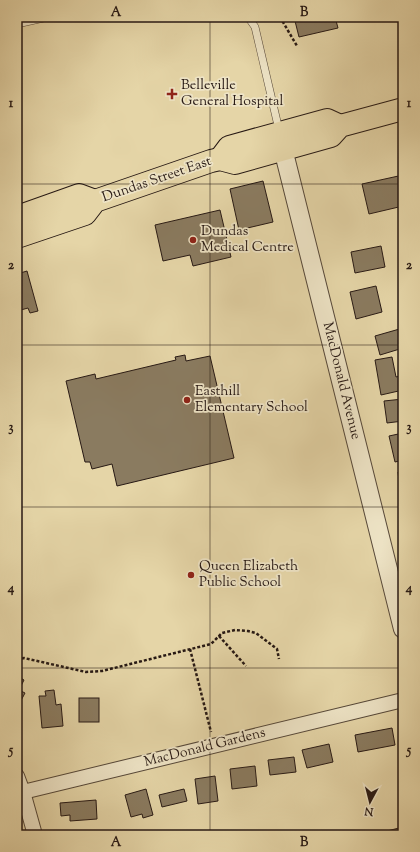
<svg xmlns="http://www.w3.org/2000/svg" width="420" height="852" font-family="'Sorts Mill Goudy',serif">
  <rect width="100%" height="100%" fill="#e5d5a7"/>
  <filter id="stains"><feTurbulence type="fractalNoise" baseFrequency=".005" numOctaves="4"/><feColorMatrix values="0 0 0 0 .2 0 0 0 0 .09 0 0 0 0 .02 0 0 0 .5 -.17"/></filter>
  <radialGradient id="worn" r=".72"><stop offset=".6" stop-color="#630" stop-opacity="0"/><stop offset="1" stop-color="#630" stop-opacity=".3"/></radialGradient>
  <g fill="#8a7b60" stroke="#271914">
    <path d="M294,17H335L338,28L299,37Z"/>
    <path d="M403,175V206L369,214L362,184Z"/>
    <path d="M263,181L273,222L239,230L230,189Z"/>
    <path d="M220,210L231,257L193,266L190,255L163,261L155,225Z"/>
    <path d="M381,246L385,267L355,273L351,252Z"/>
    <path d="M27,271L38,311L30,313L28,308L17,311V274Z"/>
    <path d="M376,286L382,312L356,319L350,292Z"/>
    <path d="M403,328V348L380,355L375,336Z"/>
    <path d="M185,355L186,361L210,356L234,458L117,486L112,464L92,469L90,462H85L66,381L95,374L96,379L176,360L175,357Z"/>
    <path d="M392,357L396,377L403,375V390L381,395L375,360Z"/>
    <path d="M403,399V421L387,423L384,401Z"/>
    <path d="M403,433V460L395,462L389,436Z"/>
    <path d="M403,471V498H401L398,472Z"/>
    <path d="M17,676L24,680L19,690L25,693L17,708Z"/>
    <path d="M54,690L56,705L61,704L63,726L42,728L39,696H46L45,691Z"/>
    <rect x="79" y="698" width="20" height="24"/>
    <path d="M392,728L395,745L358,752L355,735Z"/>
    <path d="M329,744L333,762L307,768L302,750Z"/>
    <path d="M294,757L296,772L270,775L268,760Z"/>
    <path d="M255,766L257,786L232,789L230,769Z"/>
    <path d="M215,776L218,801L198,804L195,779Z"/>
    <path d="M146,789L153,815L143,818L142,814L131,817L125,795Z"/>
    <path d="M184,789L187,801L162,807L159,795Z"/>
    <path d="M96,800L97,819L70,821V815L61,816L60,803Z"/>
    <path d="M403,827V835H371Z"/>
  </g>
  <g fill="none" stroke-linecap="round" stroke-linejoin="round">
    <defs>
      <g id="service">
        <path d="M248,17L255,27L279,130"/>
        <path d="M17,24L48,17"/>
      </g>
      <g id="minor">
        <path d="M17,776L23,792L35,835"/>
        <path d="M23,792L403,700"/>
      </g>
      <path id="tertiary" d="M280,137L403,629"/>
      <g id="primary">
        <path d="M220,159L229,147L327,120L340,126"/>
        <path d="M17,217L79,195L95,201"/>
        <path d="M17,237L85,214L95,201L211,161L220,159L235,163L331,136L340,126L403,109"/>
      </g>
    </defs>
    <use href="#service" stroke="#564839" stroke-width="8"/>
    <use href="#minor" stroke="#564839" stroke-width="16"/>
    <use href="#tertiary" stroke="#564839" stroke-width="20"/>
    <use href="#primary" stroke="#271914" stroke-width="24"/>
    <g stroke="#271914" stroke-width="2.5" stroke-dasharray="3 2" stroke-linecap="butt">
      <path d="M280,17L297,46"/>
      <path d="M219,636L246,666"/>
      <path d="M190,649L211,732"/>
      <path d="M17,660L24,658L86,672L102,671L211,644L222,633L235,630L248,631L256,633L277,649L279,659"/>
    </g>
    <use href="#service" stroke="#eee4c6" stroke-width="7"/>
    <use href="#minor" stroke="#eee4c6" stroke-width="14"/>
    <use href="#tertiary" stroke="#eee4c6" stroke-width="18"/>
    <use href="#primary" stroke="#e5d5a7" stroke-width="22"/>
  </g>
  <path fill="none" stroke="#271914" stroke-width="1" stroke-opacity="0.55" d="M210,17V835M17,184H403M17,345H403M17,507H403M17,668H403"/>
  <g fill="#8f2418" stroke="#eee4c6" stroke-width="1.5">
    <path d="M170 88h4v4h4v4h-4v4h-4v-4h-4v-4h4z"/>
    <circle cx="193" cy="240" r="4"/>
    <circle cx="187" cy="400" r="4"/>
    <circle cx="191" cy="575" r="4"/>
  </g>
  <g text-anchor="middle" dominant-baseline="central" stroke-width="3.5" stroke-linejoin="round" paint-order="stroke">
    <g font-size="14" fill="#271914" stroke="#eee4c6" text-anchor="start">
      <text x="181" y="86">Belleville<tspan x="181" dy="16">General Hospital</tspan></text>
      <text x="201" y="232">Dundas<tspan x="201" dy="16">Medical Centre</tspan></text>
      <text x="195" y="392">Easthill<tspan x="195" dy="16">Elementary School</tspan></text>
      <text x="199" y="567">Queen Elizabeth<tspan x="199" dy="16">Public School</tspan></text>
    </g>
    <g font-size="14" fill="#271914" stroke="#eee4c6">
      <text transform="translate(157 180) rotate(-19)">Dundas Street East</text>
      <text transform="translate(341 381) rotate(76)">MacDonald Avenue</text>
      <text transform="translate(205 748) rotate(-14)">MacDonald Gardens</text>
    </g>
  </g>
  <rect width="420" height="852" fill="none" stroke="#e5d5a7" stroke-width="44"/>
  <g transform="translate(370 802) rotate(187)" stroke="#eee4c6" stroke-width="3" paint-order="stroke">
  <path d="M0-3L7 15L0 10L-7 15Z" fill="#271914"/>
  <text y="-6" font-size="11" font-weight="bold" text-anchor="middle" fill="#271914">N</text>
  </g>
  <rect x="22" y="22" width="376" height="808" fill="none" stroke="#271914" stroke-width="1.5"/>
  <g font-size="13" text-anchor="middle" font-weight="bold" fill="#271914">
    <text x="116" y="16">A</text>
    <text x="304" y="16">B</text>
    <text x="11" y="107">1</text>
    <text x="409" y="107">1</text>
    <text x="11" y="269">2</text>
    <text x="409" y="269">2</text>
    <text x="11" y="431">3</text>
    <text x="409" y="431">3</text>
    <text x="11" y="592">4</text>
    <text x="409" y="592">4</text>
    <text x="11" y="754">5</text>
    <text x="409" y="754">5</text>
    <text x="116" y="846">A</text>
    <text x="304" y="846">B</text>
  </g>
  <rect width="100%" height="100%" filter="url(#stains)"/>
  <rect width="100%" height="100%" fill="url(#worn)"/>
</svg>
